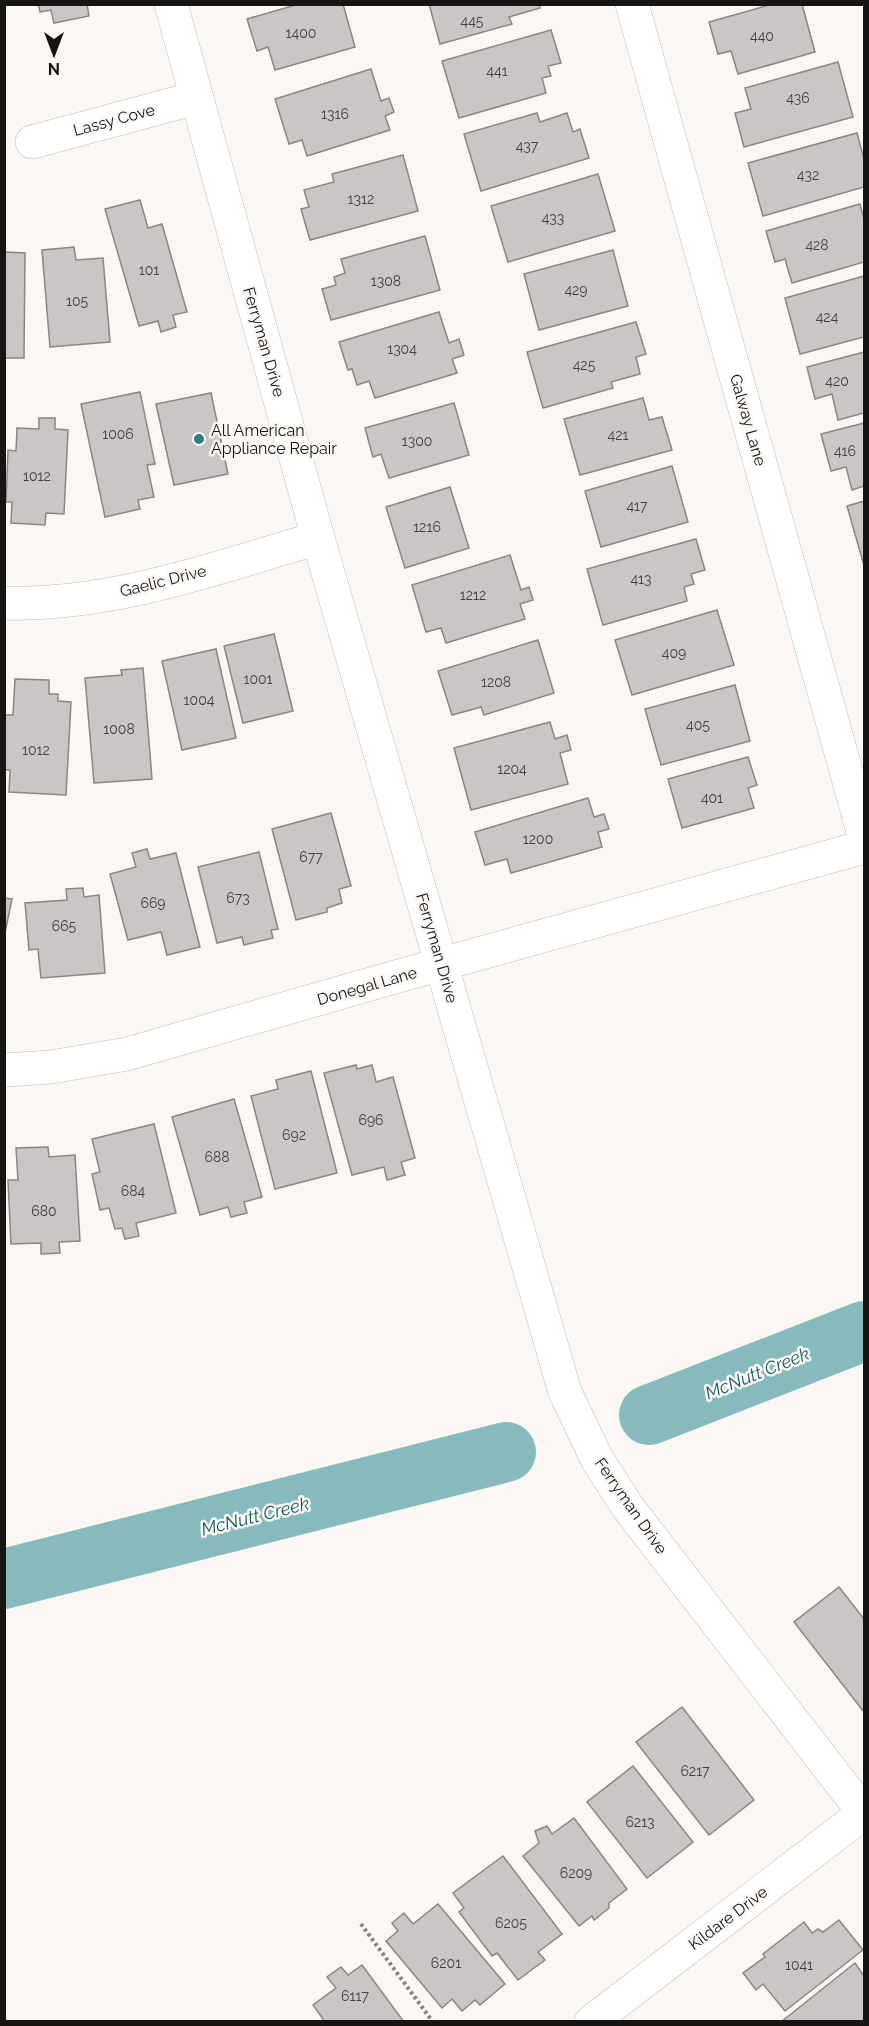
<svg xmlns="http://www.w3.org/2000/svg" width="869" height="2026" font-family="Raleway,sans-serif">
  <rect width="100%" height="100%" fill="#faf7f5"/>
  <g fill="none" stroke-linecap="round" stroke-linejoin="round">
    <g stroke="#87babd" stroke-width="60">
      <path d="M649,1415L864,1331"/>
      <path d="M4,1579L506,1452"/>
    </g>
  </g>
  <g fill="#cac6c5" stroke="#898684" stroke-width="1.5">
    <path d="M38,4H87L89,16L54,23L51,10L40,12Z"/>
    <path d="M299,4H343L355,47L275,70L268,47L257,51L247,19Z"/>
    <path d="M429,4H539L540,8L509,17L512,24L440,44Z"/>
    <path d="M773,4H802L815,52L738,74L731,51L718,54L709,22Z"/>
    <path d="M551,30L561,63L548,66L551,76L542,78L546,93L459,118L442,61Z"/>
    <path d="M838,62L853,117L744,147L735,113L751,109L745,88Z"/>
    <path d="M371,69L381,101L389,98L394,112L385,116L390,130L307,156L302,140L289,144L275,99Z"/>
    <path d="M537,113L540,122L567,113L573,132L580,129L589,158L481,191L464,134Z"/>
    <path d="M857,133L864,159V187L763,216L748,163Z"/>
    <path d="M403,155L418,211L310,240L301,209L309,207L304,190L334,182L332,174Z"/>
    <path d="M598,174L615,231L508,262L491,206Z"/>
    <path d="M140,200L148,228L162,224L187,312L173,315L176,327L161,332L158,321L139,326L105,209Z"/>
    <path d="M860,204L864,219V262L792,283L785,259L775,262L766,231Z"/>
    <path d="M425,236L440,290L331,320L322,289L336,285L334,277L345,273L341,259Z"/>
    <path d="M74,247L76,260L103,258L110,342L50,347L42,250Z"/>
    <path d="M613,250L628,306L539,330L524,274Z"/>
    <path d="M4,252L25,253L24,358H4Z"/>
    <path d="M864,276V337L800,354L785,298Z"/>
    <path d="M439,312L449,343L459,339L464,355L452,359L457,373L375,398L369,381L357,385L352,369L348,370L339,342Z"/>
    <path d="M636,322L646,354L636,357L640,374L611,382L613,388L543,408L527,352Z"/>
    <path d="M864,352V413L838,420L832,394L815,399L807,367Z"/>
    <path d="M140,392L155,464L147,465L154,497L138,500L140,509L105,517L81,404Z"/>
    <path d="M211,393L228,474L174,485L156,404Z"/>
    <path d="M643,398L649,420L662,417L672,450L580,475L564,419Z"/>
    <path d="M454,403L469,455L389,478L381,454L373,457L365,428Z"/>
    <path d="M39,418H55V429L68,430L64,514L46,513L45,525L11,523L12,502H6L8,450L16,451L17,428L39,429Z"/>
    <path d="M864,423V486L852,490L846,467L831,471L821,434Z"/>
    <path d="M672,466L688,522L601,547L585,491Z"/>
    <path d="M450,487L469,548L405,568L386,507Z"/>
    <path d="M864,501V561L863,562L847,506Z"/>
    <path d="M696,539L705,570L691,574L694,584L684,587L687,601L603,625L587,569Z"/>
    <path d="M510,555L521,590L529,587L533,600L520,604L525,619L446,643L441,628L426,632L412,585Z"/>
    <path d="M717,610L734,665L632,695L615,640Z"/>
    <path d="M274,634L293,711L243,723L224,646Z"/>
    <path d="M538,640L554,693L484,715L481,707L452,715L438,671Z"/>
    <path d="M216,649L236,738L182,750L162,661Z"/>
    <path d="M143,668L152,779L94,783L85,678L122,675L121,670Z"/>
    <path d="M15,679L49,680V694H58V701L71,702L66,795L9,792L10,770H4V731L5,715H13Z"/>
    <path d="M735,685L750,741L661,765L645,709Z"/>
    <path d="M550,722L555,739L567,735L571,750L560,753L568,784L471,810L454,748Z"/>
    <path d="M748,757L757,785L748,788L754,808L682,828L668,779Z"/>
    <path d="M588,798L594,817L604,814L609,829L598,832L602,847L511,873L507,859L485,865L475,832Z"/>
    <path d="M331,813L351,886L339,889L342,903L327,908V912L296,920L272,829Z"/>
    <path d="M147,849L150,859L176,853L200,947L167,955L161,932L128,940L110,874L136,867L132,853Z"/>
    <path d="M259,852L278,929L271,930L273,938L244,945L242,937L217,943L198,867Z"/>
    <path d="M83,888L84,897L99,895L105,973L41,978L38,949L29,950L25,903L67,900L66,889Z"/>
    <path d="M4,898L12,899L4,938Z"/>
    <path d="M356,1065L357,1069L372,1065L376,1082L393,1077L415,1158L401,1162L405,1175L387,1180L384,1167L352,1175L324,1073Z"/>
    <path d="M311,1071L337,1173L275,1189L251,1096L278,1089L276,1080Z"/>
    <path d="M234,1099L262,1197L244,1202L247,1213L231,1217L228,1207L200,1215L172,1117Z"/>
    <path d="M154,1124L176,1213L136,1223L139,1236L125,1239L122,1228L115,1229L109,1208L100,1210L92,1174L100,1172L92,1139Z"/>
    <path d="M48,1147L49,1157L75,1155L80,1241L59,1242L60,1253L41,1254V1243L11,1244L8,1180H18L16,1148Z"/>
    <path d="M839,1587L864,1619V1712L794,1622Z"/>
    <path d="M682,1707L754,1800L709,1835L636,1742Z"/>
    <path d="M633,1766L693,1842L647,1878L587,1802Z"/>
    <path d="M574,1818L627,1889L609,1903V1908L594,1920L592,1916L579,1926L523,1856L539,1843L535,1831L547,1826L552,1834Z"/>
    <path d="M503,1856L562,1934L538,1952L545,1960L518,1980L497,1953L492,1956L459,1912L464,1908L453,1893Z"/>
    <path d="M438,1904L505,1984L480,2005L475,2000L462,2011L452,1999L442,2008L386,1941L398,1931L392,1923L404,1913L413,1924Z"/>
    <path d="M839,1920L863,1950L785,2011L763,1984L756,1990L743,1973L765,1957L763,1954L804,1922L812,1933L818,1929L823,1932Z"/>
    <path d="M855,1963L864,1976V2022H781Z"/>
    <path d="M362,1965L404,2022H325L313,2005L336,1988L327,1977L341,1967L348,1975Z"/>
  </g>
  <g fill="none" stroke-linecap="round" stroke-linejoin="round">
    <defs>
      <g id="street">
        <path d="M171,4L318,538L565,1392L597,1459L627,1506L864,1813"/>
        <path d="M632,4L864,835"/>
        <path d="M32,142L196,98"/>
        <path d="M4,603C112,606 216,568 318,538"/>
        <path d="M4,1070L51,1067L127,1054L388,979L864,847"/>
        <path d="M591,2022L864,1813"/>
      </g>
    </defs>
    <use href="#street" stroke="#bebbb9" stroke-width="34"/>
    <path stroke="#838180" stroke-width="4" stroke-dasharray="3 3" stroke-linecap="butt" d="M361,1924L433,2022"/>
    <use href="#street" stroke="#fff" stroke-width="33"/>
  </g>
  <circle fill="#327b80" stroke="#faf7f5" stroke-width="2" cx="199" cy="439" r="6"/>
  <g text-anchor="middle" dominant-baseline="central" stroke-width="5" stroke-linejoin="round" paint-order="stroke">
    <g font-size="14" fill="#434140">
      <text x="472" y="21">445</text>
      <text x="301" y="33">1400</text>
      <text x="762" y="36">440</text>
      <text x="497" y="71">441</text>
      <text x="798" y="98">436</text>
      <text x="335" y="114">1316</text>
      <text x="527" y="146">437</text>
      <text x="808" y="175">432</text>
      <text x="361" y="199">1312</text>
      <text x="553" y="218">433</text>
      <text x="817" y="245">428</text>
      <text x="149" y="270">101</text>
      <text x="386" y="281">1308</text>
      <text x="576" y="290">429</text>
      <text x="77" y="301">105</text>
      <text x="827" y="317">424</text>
      <text x="402" y="349">1304</text>
      <text x="584" y="365">425</text>
      <text x="837" y="381">420</text>
      <text x="118" y="434">1006</text>
      <text x="618" y="435">421</text>
      <text x="417" y="441">1300</text>
      <text x="845" y="451">416</text>
      <text x="37" y="476">1012</text>
      <text x="637" y="506">417</text>
      <text x="427" y="527">1216</text>
      <text x="641" y="579">413</text>
      <text x="473" y="595">1212</text>
      <text x="674" y="653">409</text>
      <text x="258" y="679">1001</text>
      <text x="496" y="682">1208</text>
      <text x="199" y="700">1004</text>
      <text x="698" y="725">405</text>
      <text x="119" y="729">1008</text>
      <text x="36" y="750">1012</text>
      <text x="512" y="769">1204</text>
      <text x="712" y="798">401</text>
      <text x="538" y="839">1200</text>
      <text x="311" y="857">677</text>
      <text x="238" y="898">673</text>
      <text x="153" y="903">669</text>
      <text x="64" y="926">665</text>
      <text x="371" y="1120">696</text>
      <text x="294" y="1135">692</text>
      <text x="217" y="1157">688</text>
      <text x="133" y="1191">684</text>
      <text x="44" y="1211">680</text>
      <text x="695" y="1771">6217</text>
      <text x="640" y="1822">6213</text>
      <text x="576" y="1873">6209</text>
      <text x="511" y="1923">6205</text>
      <text x="446" y="1963">6201</text>
      <text x="799" y="1965">1041</text>
      <text x="355" y="1996">6117</text>
    </g>
    <g font-size="16" fill="#161514" stroke="#faf7f5">
      <text transform="translate(114 120) rotate(-15)">Lassy Cove</text>
      <text transform="translate(264 342) rotate(74)">Ferryman Drive</text>
      <text transform="translate(748 420) rotate(74)">Galway Lane</text>
      <text transform="translate(163 581) rotate(-14)">Gaelic Drive</text>
      <text transform="translate(437 948) rotate(74)">Ferryman Drive</text>
      <text transform="translate(367 986) rotate(-16)">Donegal Lane</text>
      <text transform="translate(631 1506) rotate(55)">Ferryman Drive</text>
      <text transform="translate(728 1918) rotate(-37)">Kildare Drive</text>
    </g>
    <g font-size="16" fill="#161514" stroke="#faf7f5" text-anchor="start">
      <text x="211" y="430">All American<tspan x="211" dy="18">Appliance Repair</tspan></text>
    </g>
    <g font-size="18" font-style="italic" fill="#145c60" stroke="#faf7f5">
      <text transform="translate(757 1373) rotate(-22)">McNutt Creek</text>
      <text transform="translate(255 1516) rotate(-14)">McNutt Creek</text>
    </g>
  </g>
  <rect width="869" height="2026" fill="none" stroke="#161514" stroke-width="12"/>
  <g transform="translate(54 54) rotate(180)" stroke="#faf7f5" stroke-width="4.5" paint-order="stroke">
  <path d="M0-4.5L10 22L0 15L-10 22Z" fill="#161514"/>
  <text y="-9" font-size="16" font-weight="bold" text-anchor="middle" fill="#161514">N</text>
  </g>
</svg>
